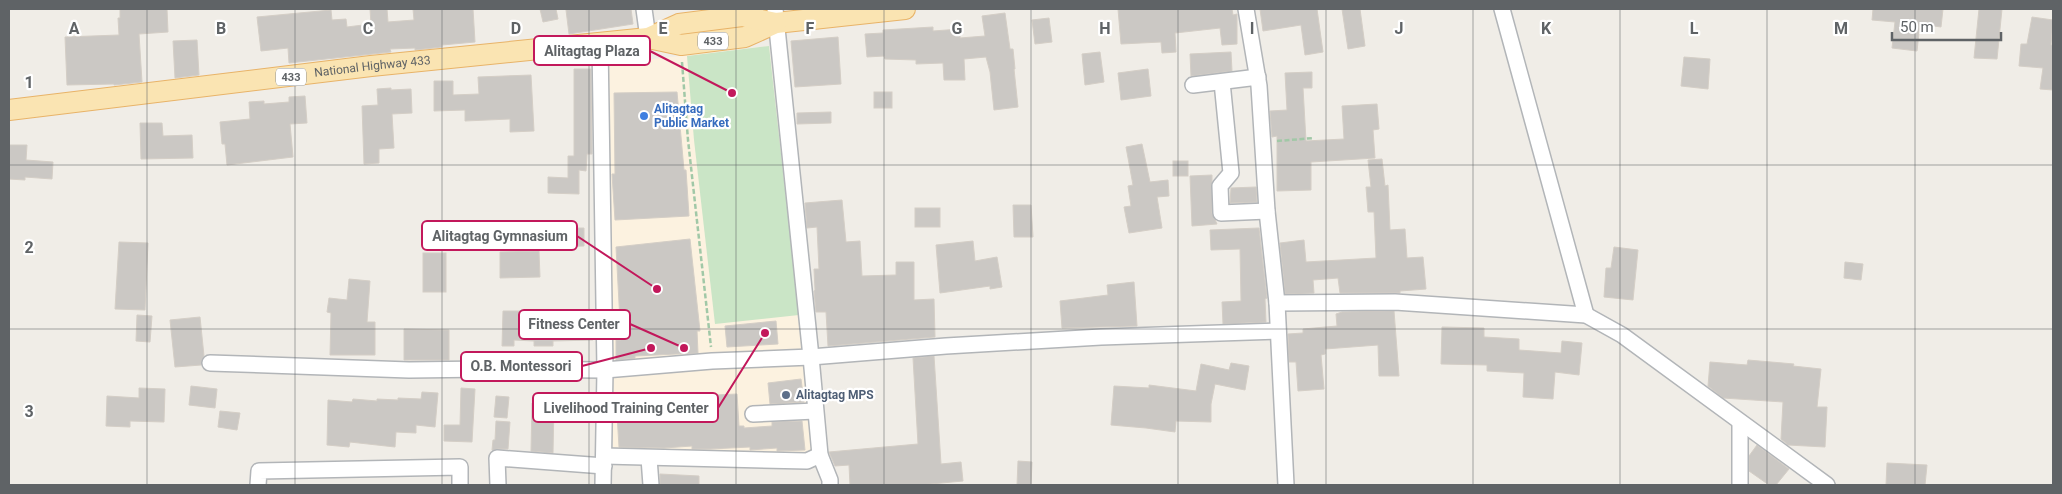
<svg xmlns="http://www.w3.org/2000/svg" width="2062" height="494" font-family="Roboto,sans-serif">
  <rect width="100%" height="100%" fill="#f0ede7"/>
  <path fill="#fcf2e0" d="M769,46L814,445L808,454L613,453L608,64Z"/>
  <path fill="#cae5c6" d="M769,46L799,315L715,324L694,140L687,56Z"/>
  <g fill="#cbc8c4" stroke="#d4cec6">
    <path d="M120,9H167L168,32L139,34L142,82L114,85V84L67,85L65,37L119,35L118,18H120Z"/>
    <path d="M370,9H387L388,22L414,20L413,9H473L475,42L442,45V47L415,50V48L390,49L391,52L289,63L288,48L261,51L257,17L331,10L332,20L346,19L347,27L371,24Z"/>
    <path d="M540,9H556L558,19L543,22Z"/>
    <path d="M574,9H631L633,24L569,34L566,10Z"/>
    <path d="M1118,9H1232L1233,15L1237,14V44L1222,45L1220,28L1175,33L1176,52L1162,53L1161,42L1121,44Z"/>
    <path d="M1260,9H1317L1323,52L1305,55L1301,25L1263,31Z"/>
    <path d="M1342,9H1360L1365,46L1348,49Z"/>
    <path d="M1873,9H1943L1941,27L1920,24L1917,51L1892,48L1895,22L1872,20Z"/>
    <path d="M1979,9H2002L1997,59L1974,58Z"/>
    <path d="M1005,13L1010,49H1013L1015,69H1014L1018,107L994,110L990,72L986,57L964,59L965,80H944L943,63L916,64V60L885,59L884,56L867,57L865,34L883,33V30L933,27V31L960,29V38L985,36L982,16Z"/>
    <path d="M2032,17L2053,20L2051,45H2053V90L2040,89L2043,68L2019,66L2021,44H2027Z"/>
    <path d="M1049,18L1052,42L1035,44L1032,20Z"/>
    <path d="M838,37L841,84L795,87L791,41Z"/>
    <path d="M197,40L199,75L175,78L173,41Z"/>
    <path d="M1100,52L1104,82L1085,85L1082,54Z"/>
    <path d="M1231,52L1232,71L1191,76L1190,54Z"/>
    <path d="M1684,57L1710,59L1708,89L1681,86Z"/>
    <path d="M574,69H591L592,154H587L586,171L579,170V194L548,193V177L568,178V156H574Z"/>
    <path d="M1148,69L1151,96L1121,100L1118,73Z"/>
    <path d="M1312,72V88H1303L1306,141L1344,139L1342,106L1377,104L1379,129L1373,130L1375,158L1311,162V190L1277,191V136L1272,137L1270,111L1287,110L1285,73Z"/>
    <path d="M531,75L534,131L510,132V119L465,121V110L434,111V81H453V95L479,94L478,77Z"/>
    <path d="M391,88V90L411,89L412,113L392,114L394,148L379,149V163L364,164L362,106L378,105L377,89Z"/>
    <path d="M677,92L684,170H686L689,216L615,220L612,174H615L614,93Z"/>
    <rect x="874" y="92" width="18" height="16"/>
    <path d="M305,96L307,123L290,124L293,157L227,165L225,144H222L220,122L250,119L249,102L264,101V104L289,102V97Z"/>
    <path d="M831,112V123L797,124V113Z"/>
    <path d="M140,123H162L163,136L192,135L193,158L141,159Z"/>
    <path d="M1142,144L1150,182L1168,180L1169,196L1157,197L1162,228L1129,233L1124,207L1131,206L1128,186L1133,185L1126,147Z"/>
    <path d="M9,145H27L26,160L53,162L52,179L25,177V180L9,179Z"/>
    <path d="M1382,159L1385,186L1388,185L1390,230L1405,229L1407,258L1423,257L1426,289L1400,291V293H1340L1338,278L1313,280L1314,293L1285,294L1280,243L1304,240L1306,262L1376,258L1374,212H1368L1366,187H1371L1368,160Z"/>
    <rect x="1173" y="161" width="15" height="15"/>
    <path d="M1212,175V213L1217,224L1192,226L1190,176Z"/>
    <path d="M1256,187L1257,202L1230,203L1231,188Z"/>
    <path d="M842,200L846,242L860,241L862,276L896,275V262H914V300L934,299L935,337L828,346L826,312H816L814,291L815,290L814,269H819L817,227L807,228L805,203Z"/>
    <path d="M1013,205H1031L1033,237H1014Z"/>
    <rect x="915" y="208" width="25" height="19"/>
    <path d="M537,228H584V246L538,247Z"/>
    <path d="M1259,228L1267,298L1265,299L1266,322L1223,324L1222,302L1241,301L1240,249L1211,250L1210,230Z"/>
    <path d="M690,239L700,331H697L698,353L635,356V358L616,360V340H621L616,247Z"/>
    <path d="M973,241L975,261L997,257L1002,287L990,289V286L940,293L936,245Z"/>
    <path d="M119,242L148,243L145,310L115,309Z"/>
    <path d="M1614,247L1638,250L1633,300L1604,297L1606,268H1611Z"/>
    <path d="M539,251L540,277L500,278V252Z"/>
    <rect x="423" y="253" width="23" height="39"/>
    <path d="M1845,262L1863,264L1861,280L1844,278Z"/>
    <path d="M349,279L370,281L367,322H375V355H330L331,313L327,312L329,298L347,300Z"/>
    <path d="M1134,282L1137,326L1062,328L1060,301L1108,295L1107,285Z"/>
    <path d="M503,311H554V316H592L593,340L553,341V346H534V341L514,340V346H502Z"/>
    <path d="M1394,311L1399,376H1379L1378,345L1325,349V354L1321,355L1324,389L1298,391L1296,362H1289L1288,334L1303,333V329L1337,326L1336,314L1342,312Z"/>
    <path d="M137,315L152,316L150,342L136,341Z"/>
    <path d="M200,317L204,356L201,365L175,367L170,320Z"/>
    <path d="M776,321L778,344L727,347L725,326Z"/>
    <path d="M1442,327L1484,328V337L1519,339V350L1561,353L1562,341L1582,343L1579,375L1555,372L1553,399L1523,397L1524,373L1487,371V365L1441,364Z"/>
    <path d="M404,329L449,330V360H404Z"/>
    <path d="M934,356L941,464L961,462L963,481L920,485H850L849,465L835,466L829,452L918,444L913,358Z"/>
    <path d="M1748,360L1794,364L1793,366L1821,369L1817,407H1827L1825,447L1788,445L1781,439L1783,402L1723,398L1708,386L1710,362L1747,365Z"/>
    <path d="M1231,363L1249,366L1245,390L1215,384L1211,404V422L1176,421L1175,432L1146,428L1111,425L1114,386L1149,388V385L1196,391L1201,364L1229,370Z"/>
    <path d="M801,379L804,402L770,404L768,383Z"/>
    <path d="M191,386L217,389L215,408L189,405Z"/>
    <path d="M139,388L165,389L164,422L130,421V427L106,426L107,396L139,398Z"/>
    <path d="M461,388L475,389L472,442L444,441V425H460Z"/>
    <path d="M422,392L438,393L435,427L416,425V433L396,432L395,447L350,442L349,447L327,445L328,400L352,402L353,399L377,401V399L398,400V398L421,399Z"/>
    <path d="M737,394L739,426H744V428L772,426V422L802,421L805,450L777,451V448L750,450V447L710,449H692V446L664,448L619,447L616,397L650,395V398Z"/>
    <path d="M496,396L509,397L507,418L494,417Z"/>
    <path d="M532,403L554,404L553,453L531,451Z"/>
    <path d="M220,411L240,413L237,430L218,427Z"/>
    <path d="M496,421L510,422L508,449H498L492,450L493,440H495Z"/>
    <path d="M1757,445L1789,469L1776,485H1769L1749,471V456Z"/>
    <path d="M1018,461L1032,462L1031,485H1017Z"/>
    <path d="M1887,463L1927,465L1925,485H1886Z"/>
    <path d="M660,474L699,476V485H660Z"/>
  </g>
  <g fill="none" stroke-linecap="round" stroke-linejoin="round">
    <defs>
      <g id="minor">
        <path d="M644,9L648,38"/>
        <path d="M775,9L811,357L820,455L830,480V485"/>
        <path d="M1246,9L1259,86L1267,211L1277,303L1286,485"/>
        <path d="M1502,9L1586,315"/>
        <path d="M600,43L605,370L603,485"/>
        <path d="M1222,82L1231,173L1220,186L1221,213L1267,211"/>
        <path d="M1193,85L1258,77"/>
        <path d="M1277,303L1395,302L1586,315L1622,335L1827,485"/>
        <path d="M210,363L409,370L486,369L605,370L712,361L811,357L946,346L1101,337L1278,331"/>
        <path d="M753,414L815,411"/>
        <path d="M1740,422V485"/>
        <path d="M604,456L807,461L820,455"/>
        <path d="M649,458L651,485"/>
        <path d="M258,485L259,471L460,467V485"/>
        <path d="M498,485L497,458L604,466"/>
      </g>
      <g id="major">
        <path d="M648,38L681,45L745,37L776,23L905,9"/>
        <path id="s1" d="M9,110L371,66L648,38L679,24L742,16L776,23"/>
      </g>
    </defs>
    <use href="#minor" stroke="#b2b5b8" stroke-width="18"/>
    <use href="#major" stroke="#e8b368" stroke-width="22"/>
    <g stroke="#a1c8a7" stroke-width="2.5" stroke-dasharray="5 2.5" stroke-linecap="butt">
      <path d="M682,62L688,140L711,347"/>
      <path d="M1277,141L1314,138"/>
    </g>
    <use href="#minor" stroke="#fff" stroke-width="15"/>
    <use href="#major" stroke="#fae4b2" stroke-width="20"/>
  </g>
  <path fill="none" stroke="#5f6366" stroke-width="1" stroke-opacity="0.55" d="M147,9V485M295,9V485M442,9V485M589,9V485M736,9V485M884,9V485M1031,9V485M1178,9V485M1326,9V485M1473,9V485M1620,9V485M1767,9V485M1915,9V485M9,165H2053M9,329H2053"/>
  <circle fill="#3f7fe0" stroke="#fff" stroke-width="2" cx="644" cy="116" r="5"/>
  <circle fill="#5c6f8a" stroke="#fff" stroke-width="2" cx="786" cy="395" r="5"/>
  <g text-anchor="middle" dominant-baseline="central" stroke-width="4.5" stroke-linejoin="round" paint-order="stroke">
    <g fill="#fff" stroke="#8f9294" stroke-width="1">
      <rect x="698" y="32.5" width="30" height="17" rx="4"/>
      <rect x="276" y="68.5" width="30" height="17" rx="4"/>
    </g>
    <g font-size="11" font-weight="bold" fill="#5f6366">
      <text x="713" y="41">433</text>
      <text x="291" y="77">433</text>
    </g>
    <g font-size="12" fill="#5f6366" stroke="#fff">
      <text stroke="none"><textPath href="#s1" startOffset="366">National Highway 433</textPath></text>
    </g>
    <g font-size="12" font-weight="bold" fill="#366cbe" stroke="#fff" text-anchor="start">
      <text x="654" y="109">Alitagtag<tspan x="654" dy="14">Public Market</tspan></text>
    </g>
    <g font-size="12" font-weight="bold" fill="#4e5e75" stroke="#fff" text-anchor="start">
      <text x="796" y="395">Alitagtag MPS</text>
    </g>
  </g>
  <g font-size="16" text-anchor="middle" font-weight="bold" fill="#5f6366" stroke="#fff" stroke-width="4.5" stroke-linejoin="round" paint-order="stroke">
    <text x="74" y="34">A</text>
    <text x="221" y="34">B</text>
    <text x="368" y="34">C</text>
    <text x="516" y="34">D</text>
    <text x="663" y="34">E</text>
    <text x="810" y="34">F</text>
    <text x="957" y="34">G</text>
    <text x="1105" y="34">H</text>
    <text x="1252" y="34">I</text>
    <text x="1399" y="34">J</text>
    <text x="1546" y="34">K</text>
    <text x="1694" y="34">L</text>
    <text x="1841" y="34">M</text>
    <text x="29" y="88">1</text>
    <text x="29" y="253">2</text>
    <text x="29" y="417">3</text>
  </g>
  <path fill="none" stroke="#c2185b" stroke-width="2" d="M732 93L650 51M657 289L577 236M684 348L630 324M651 348L582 366M765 333L718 408"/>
  <g fill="#c2185b" stroke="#fff" stroke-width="2">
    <circle cx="732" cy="93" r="5"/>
    <circle cx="657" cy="289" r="5"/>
    <circle cx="684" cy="348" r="5"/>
    <circle cx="651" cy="348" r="5"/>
    <circle cx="765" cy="333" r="5"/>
  </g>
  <g fill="#fff" stroke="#c2185b" stroke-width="2">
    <rect x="534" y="36" width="116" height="29" rx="5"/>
    <rect x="422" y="221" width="155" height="29" rx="5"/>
    <rect x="519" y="310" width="111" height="29" rx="5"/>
    <rect x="461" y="352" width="121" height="29" rx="5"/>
    <rect x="533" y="393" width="185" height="29" rx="5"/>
  </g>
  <g font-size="14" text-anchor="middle" font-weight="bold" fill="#5f6366">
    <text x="592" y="56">Alitagtag Plaza</text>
    <text x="500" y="241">Alitagtag Gymnasium</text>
    <text x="574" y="329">Fitness Center</text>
    <text x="521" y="371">O.B. Montessori</text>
    <text x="626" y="413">Livelihood Training Center</text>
  </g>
  <rect width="2062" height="494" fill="none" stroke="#5f6366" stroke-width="20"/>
  <path d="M1892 32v8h109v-8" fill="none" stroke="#5f6366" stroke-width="2.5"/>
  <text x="1900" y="32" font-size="15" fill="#5f6366" stroke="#ffffff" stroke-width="4" paint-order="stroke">50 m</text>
</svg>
